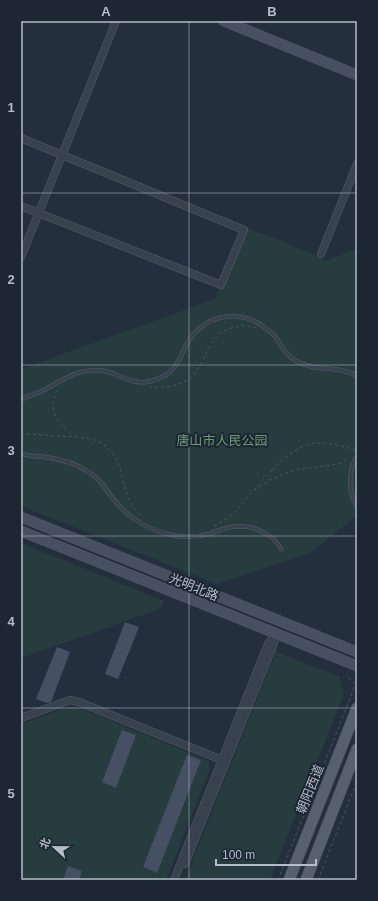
<svg xmlns="http://www.w3.org/2000/svg" width="378" height="901" font-family="Arial,'Noto Sans SC',sans-serif">
  <rect width="100%" height="100%" fill="#242f3e"/>
  <g fill="#263c3f">
    <path d="M246,227L315,255L325,261L357,249V516L310,553L217,584L21,506V369L215,299Z"/>
    <path d="M21,543L164,601L160,609L21,658Z"/>
    <path d="M276,652L339,676L344,694L270,880H185Z"/>
    <path d="M75,706L209,761L210,769L166,880H21V724L66,708Z"/>
  </g>
  <g fill="#455162">
    <path d="M125,622L139,627L118,679L105,674Z"/>
    <path d="M57,647L70,652L51,702L47,703L36,699Z"/>
    <path d="M122,730L136,735L116,788L102,782Z"/>
    <path d="M187,755L201,760L157,873L143,867Z"/>
    <path d="M68,866L82,871L79,880H63Z"/>
  </g>
  <g fill="none" stroke-linecap="round" stroke-linejoin="round">
    <defs>
      <g id="lane">
        <path d="M21,400C28,395 38,394 46,389C67,378 79,367 105,371C118,374 132,384 146,382C154,381 167,376 173,369C180,361 183,350 189,340C205,317 233,309 258,323C263,327 271,331 275,336C282,346 284,353 296,361C316,372 338,365 357,376"/>
        <path d="M21,453C29,457 36,456 45,457C61,459 77,464 90,473C102,480 107,492 116,502C130,519 151,531 172,535C184,538 197,537 209,534C216,532 224,528 232,527C250,524 272,532 281,549"/>
        <path d="M356,505C348,491 348,471 357,456"/>
      </g>
      <g id="street">
        <path d="M21,138L244,230L221,285L21,206"/>
        <path d="M321,254L357,164"/>
        <path d="M21,257L116,21"/>
        <path d="M21,718L70,700L79,702L222,760"/>
        <path d="M185,864L273,646L276,636"/>
        <path d="M174,880L268,644L276,634"/>
      </g>
      <g id="secondary">
        <path d="M224,21L357,75"/>
        <path d="M21,517L357,652"/>
        <path d="M21,531L357,666"/>
      </g>
      <g id="primary">
        <path d="M289,880L357,708"/>
        <path d="M306,880L357,749"/>
      </g>
    </defs>
    <use href="#lane" stroke="#565f6c" stroke-width="4.5"/>
    <use href="#street" stroke="#565f6c" stroke-width="8"/>
    <use href="#secondary" stroke="#565f6c" stroke-width="11"/>
    <use href="#primary" stroke="#414a57" stroke-width="12"/>
    <g stroke="#44595c" stroke-width="1" stroke-dasharray="3 3" stroke-linecap="butt">
      <path d="M149,387C163,388 180,387 191,377C208,361 206,336 231,328C240,325 247,325 256,328"/>
      <path d="M57,390C46,409 59,424 73,436"/>
      <path d="M21,434C32,434 44,435 55,436C84,437 110,435 120,469C125,486 127,504 141,516"/>
      <path d="M254,490L272,470"/>
      <path d="M214,526L228,518L237,510L252,492L269,480L295,470L339,464L349,458"/>
      <path d="M278,880L353,691L354,683L346,675"/>
      <path d="M318,880L357,781"/>
    </g>
    <use href="#lane" stroke="#38414e" stroke-width="3.5"/>
    <use href="#street" stroke="#38414e" stroke-width="7"/>
    <use href="#secondary" stroke="#465061" stroke-width="10"/>
    <use href="#primary" stroke="#56606e" stroke-width="11"/>
    <path stroke="#44595c" stroke-width="1" stroke-dasharray="3 3" stroke-linecap="butt" d="M272,470C301,440 318,437 357,451"/>
  </g>
  <path fill="none" stroke="#b4bcc9" stroke-width="1" stroke-opacity="0.55" d="M189,21V880M21,193H357M21,365H357M21,536H357M21,708H357"/>
  <g text-anchor="middle" dominant-baseline="central" stroke-width="4" stroke-linejoin="round" paint-order="stroke">
    <g font-size="13" fill="#6b9a76" stroke="#1d2633">
      <text x="222" y="440">唐山市人民公园</text>
    </g>
    <g font-size="13" fill="#b4bcc9" stroke="#1d2633">
      <text transform="translate(194 587) rotate(22)">光明北路</text>
      <text transform="translate(310 789) rotate(-68)">朝阳西道</text>
    </g>
  </g>
  <rect width="378" height="901" fill="none" stroke="#1d2633" stroke-width="44"/>
  <g transform="translate(54 847) rotate(292)" stroke="#1d2633" stroke-width="3" paint-order="stroke">
  <path d="M0-3L7 15L0 10L-7 15Z" fill="#b4bcc9"/>
  <text y="-6" font-size="11" font-weight="bold" text-anchor="middle" fill="#b4bcc9">北</text>
  </g>
  <path d="M216 859v6h100v-6" fill="none" stroke="#b4bcc9" stroke-width="2"/>
  <text x="222" y="859" font-size="12" fill="#b4bcc9" stroke="#1d2633" stroke-width="3" paint-order="stroke">100 m</text>
  <rect x="22" y="22" width="334" height="857" fill="none" stroke="#b4bcc9" stroke-width="1.5"/>
  <g font-size="13" text-anchor="middle" font-weight="bold" fill="#b4bcc9">
    <text x="106" y="16">A</text>
    <text x="272" y="16">B</text>
    <text x="11" y="112">1</text>
    <text x="11" y="284">2</text>
    <text x="11" y="455">3</text>
    <text x="11" y="626">4</text>
    <text x="11" y="798">5</text>
  </g>
</svg>
